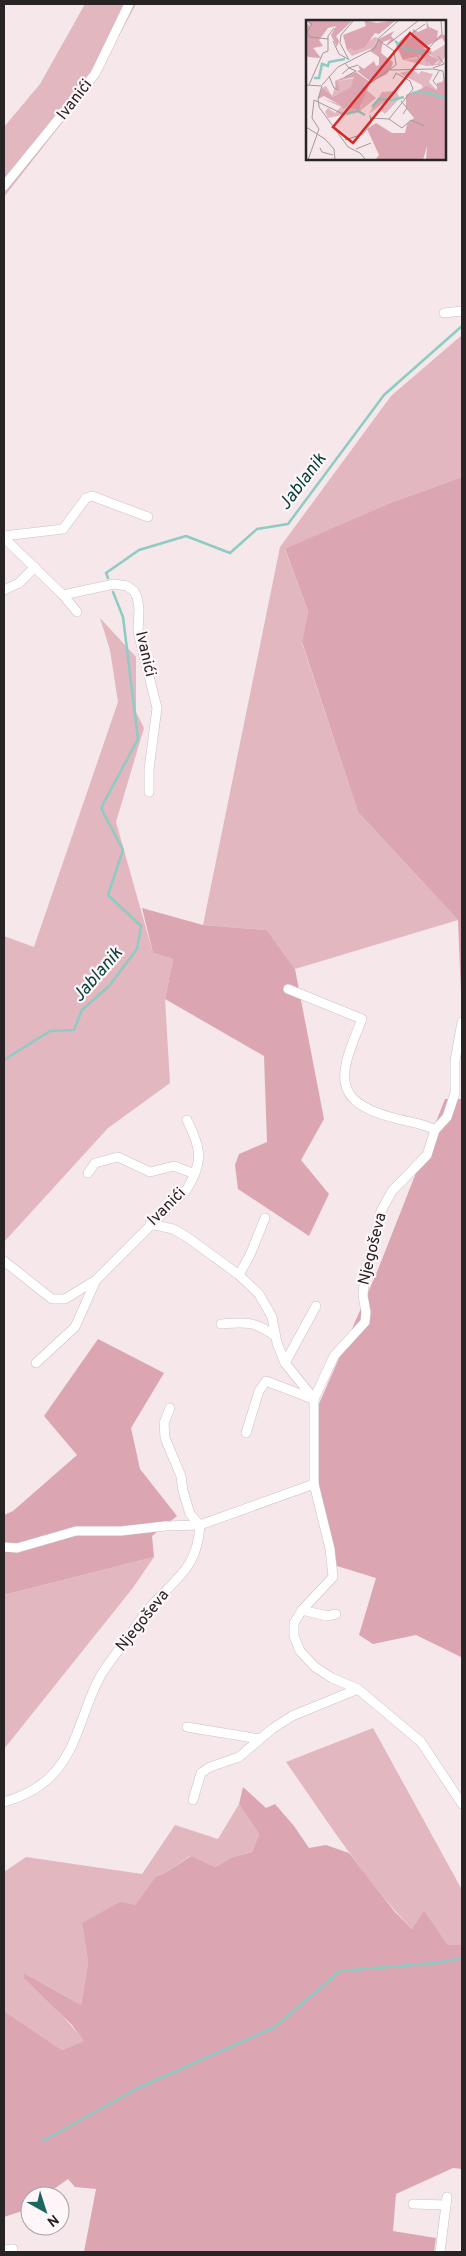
<svg xmlns="http://www.w3.org/2000/svg" width="466" height="2256" font-family="Overpass,sans-serif">
  <rect width="100%" height="100%" fill="#f5e7ea"/>
  <g fill="#e2b7c0">
    <path d="M85,4H136L94,82L4,197V127L40,84Z"/>
    <path d="M462,335V477L390,503L285,550L308,611L302,643L358,812L458,920L295,969L267,930L203,925L280,547L391,396Z"/>
    <path d="M100,618L136,657V712L144,728L116,822L153,953L173,959L165,999L170,1083L108,1128L4,1242V936L34,947L118,702L110,650Z"/>
    <path d="M154,1557L132,1589L4,1749V1595Z"/>
    <path d="M373,1728L461,1888L462,1945H448L424,1910L412,1929C364,1879 326,1819 286,1762Z"/>
    <path d="M239,1804L259,1834L252,1852L233,1857L215,1867L190,1856L165,1873L155,1877L135,1905L82,1923L88,1963L81,2005L24,1973L85,2041L62,2050L4,2011V1872L26,1857L142,1874L175,1825L218,1839Z"/>
  </g>
  <g fill="#dba6b2">
    <path d="M462,477V1017L458,920L358,812L302,642L308,611L285,549L390,503Z"/>
    <path d="M142,908L203,925L267,930L295,969L324,1119L301,1160L329,1194L309,1236L238,1189L235,1165L239,1154L267,1142L264,1056L165,999L173,959L153,953Z"/>
    <path d="M445,1099H462L461,1657L416,1635L373,1644L359,1635L376,1578L337,1566L318,1484V1406L377,1272Z"/>
    <path d="M98,1339L164,1373L131,1428L140,1469L177,1516L152,1536L154,1557L4,1595V1515L13,1511L77,1455L44,1416Z"/>
    <path d="M243,1787L266,1808L275,1804L294,1826L309,1848L326,1845L349,1853L395,1912L412,1929L424,1910L448,1945H462V2169L453,2168L396,2194L393,2231L436,2238L434,2252H84L96,2189L75,2187L68,2179L44,2196H30V2205L22,2211L4,2217V2011L62,2050L84,2041L72,2025L24,1978V1973L81,2005L88,1963L82,1923L120,1902L135,1905L155,1877L165,1873L191,1856L215,1867L233,1857L252,1852L259,1834L239,1804Z"/>
  </g>
  <g fill="none" stroke-linecap="round" stroke-linejoin="round">
    <g stroke="#8ecbc3" stroke-width="2.5">
      <path d="M108,578L106,573L139,550L186,536L230,553L257,529L288,524L384,395L462,326"/>
      <path d="M4,1060L50,1031L74,1030L82,1010L109,986L137,949L141,926L108,895L123,850L101,808L138,739L123,617L113,592"/>
      <path d="M43,2141L136,2089L275,2027L340,1971L436,1963L462,1958"/>
    </g>
    <defs>
      <g id="street">
        <path d="M4,186L95,74L129,4"/>
        <path d="M444,313L462,311"/>
        <path d="M4,536L63,529L86,498L92,496L148,517"/>
        <path d="M4,538L63,595L77,612"/>
        <path d="M4,590L19,583L35,567"/>
        <path d="M63,595L114,584L127,586L134,591L137,597L139,608L138,632L157,708L149,769V792"/>
        <path d="M288,989L362,1019C341,1071 327,1101 394,1118C407,1122 423,1123 435,1130"/>
        <path d="M462,1022L455,1061V1093L447,1117L435,1130L427,1155L392,1191L381,1211L364,1284L363,1296L366,1312L365,1322L334,1356L314,1399V1484L330,1549L333,1577L302,1610L294,1623V1636L300,1651L315,1667L332,1678L358,1689L421,1742L462,1804"/>
        <path d="M88,1173L95,1163L118,1157L150,1172L174,1166L195,1174"/>
        <path d="M150,1224L173,1229L187,1237L239,1275L259,1294L272,1317L277,1343L285,1363L314,1399"/>
        <path d="M4,1261L52,1299H65L96,1280L187,1189C204,1161 201,1148 187,1120"/>
        <path d="M239,1275L250,1255L265,1218"/>
        <path d="M221,1324C245,1322 255,1321 275,1336"/>
        <path d="M36,1363L75,1327L96,1280"/>
        <path d="M285,1363L316,1306"/>
        <path d="M170,1408L164,1423L165,1438L181,1476L183,1491L190,1514L200,1525"/>
        <path d="M246,1433L259,1391L266,1381L313,1399"/>
        <path d="M4,1547L17,1548L76,1531H121L165,1526L200,1525"/>
        <path d="M302,1610L327,1616L336,1614"/>
        <path d="M187,1727L260,1739"/>
        <path d="M193,1800L201,1773L210,1767L239,1757L272,1729L292,1716L358,1689"/>
        <path d="M4,1802C21,1797 37,1790 50,1777C79,1749 82,1708 101,1675C109,1662 119,1650 128,1638C136,1626 144,1614 153,1604C180,1575 197,1567 200,1525L314,1484"/>
        <path d="M413,2204L446,2205"/>
        <path d="M4,2250L13,2249"/>
        <path d="M440,2252L447,2197"/>
      </g>
    </defs>
    <use href="#street" stroke="#cdc0c3" stroke-width="10"/>
    <use href="#street" stroke="#fff" stroke-width="9"/>
  </g>
  <g text-anchor="middle" dominant-baseline="central" stroke-width="4.5" stroke-linejoin="round" paint-order="stroke">
    <g font-size="16" fill="#282425" stroke="#fef6f8">
      <text transform="translate(75 100) rotate(-52)">Ivanići</text>
      <text transform="translate(145 654) rotate(77)">Ivanići</text>
      <text transform="translate(167 1207) rotate(-45)">Ivanići</text>
      <text transform="translate(373 1249) rotate(-76)">Njegoševa</text>
      <text transform="translate(143 1621) rotate(-51)">Njegoševa</text>
    </g>
    <g font-size="18" font-style="italic" fill="#06413c" stroke="#fef6f8">
      <text transform="translate(303 482) rotate(-53)">Jablanik</text>
      <text transform="translate(98 975) rotate(-49)">Jablanik</text>
    </g>
  </g>
  <g transform="translate(306 20)">
    <rect width="140" height="140" fill="#f5e7ea"/>
    <path d="M69,17L73,18L66,28L46,36L41,30L44,27L49,31ZM140,24V35L134,45L120,46L98,40L112,38V35L130,44L133,41L123,34ZM107,50L113,54L115,51L127,54L123,62L131,70L122,66L117,71L116,65L93,53ZM49,58L45,68L27,77L18,72L16,68L20,66L26,76L31,61ZM59,69L70,78L54,91L22,98L19,92L22,88L29,93L35,87L16,78L42,87H55ZM90,71L94,78L79,94L74,89L79,85L77,83L63,94L76,72Z" fill="#e2b7c0"/>
    <path d="M2,0H45L46,1L30,16L33,21L31,27L25,15L30,6L22,8L13,20L17,26L7,28L15,38L2,37L0,33V3L4,6ZM58,0L71,3L90,0L73,14L69,13L59,27L49,31L44,28L41,30L37,15L60,6ZM120,0L123,7L132,11L131,18L136,14L140,16V24L136,18L117,28L127,32L123,35L133,40L126,46L122,41V45L120,46L121,42L113,35L112,40L111,37L97,40L90,25L100,15L106,17L107,9L112,12L121,8ZM88,11L85,16L89,20L80,25L85,19L77,22L76,26L75,33L87,42L86,46L81,54L65,62L51,51L54,50L52,45L58,49L68,41L70,46L73,45V37L64,31L73,19ZM50,52L64,62L53,90L42,87L37,89L36,86L18,76L12,79L16,68L27,77L45,67L48,57L31,61L34,69L30,68L29,61ZM140,55V140H120L121,126L117,140H69L73,135L61,109L70,103L86,113H99L101,104L108,98L100,88V75L122,66L131,70V63L136,62Z" fill="#dba6b2"/>
    <path fill="none" stroke="#8ecbc3" stroke-width="2.5" d="M89,21L99,29L117,32M8,58H13L16,44L22,46L23,42L39,39M106,73L117,72L140,78M66,87L73,79L87,80L98,77M40,94L52,91L59,95"/>
    <path fill="none" stroke="#a3999b" stroke-width="1" d="M0,1L6,4L1,12L4,17L22,19M102,16L119,4M27,21L33,34L42,39M81,25L113,0M122,29L136,14L135,0M43,40L34,23L35,15L48,0M39,43L43,48L52,45M127,48L138,44L132,36M84,50L127,49L137,51L138,59M36,54L43,48L50,51L39,57M23,56L28,68L33,70M0,65L16,66M3,65L17,33L22,31V16L28,8M16,65L32,47L69,28L73,18L93,0M16,66L12,79L13,87L42,127L54,133L60,140M131,66L127,61L133,51M56,69L90,45L88,31L72,20M95,81L101,88L97,94M64,98L83,99L107,69L104,61L90,53L87,59M83,99L96,108L105,100L118,106M0,107L19,119L28,129L29,140M39,120L57,114L65,103L64,95M14,128L16,132L27,135M50,129L65,123M2,140L13,109L6,98L8,80L39,95"/>
    <path fill="#d62828" fill-opacity="0.15" stroke="#d62828" stroke-width="2.5" d="M104,13L123,29L47,123L27,107Z"/>
    <rect width="140" height="140" fill="none" stroke="#282425" stroke-width="2.5"/>
  </g>
  <rect width="466" height="2256" fill="none" stroke="#282425" stroke-width="10"/>
  <g transform="translate(45 2211) rotate(141)"><circle r="24" fill="#fef6f8" stroke="#a8a2a4"/>
  <path d="M0-4L9 19L0 12L-9 19Z" fill="#1b665f"/>
  <text y="-8" font-size="14" font-weight="bold" text-anchor="middle" fill="#282425">N</text>
  </g>
</svg>
